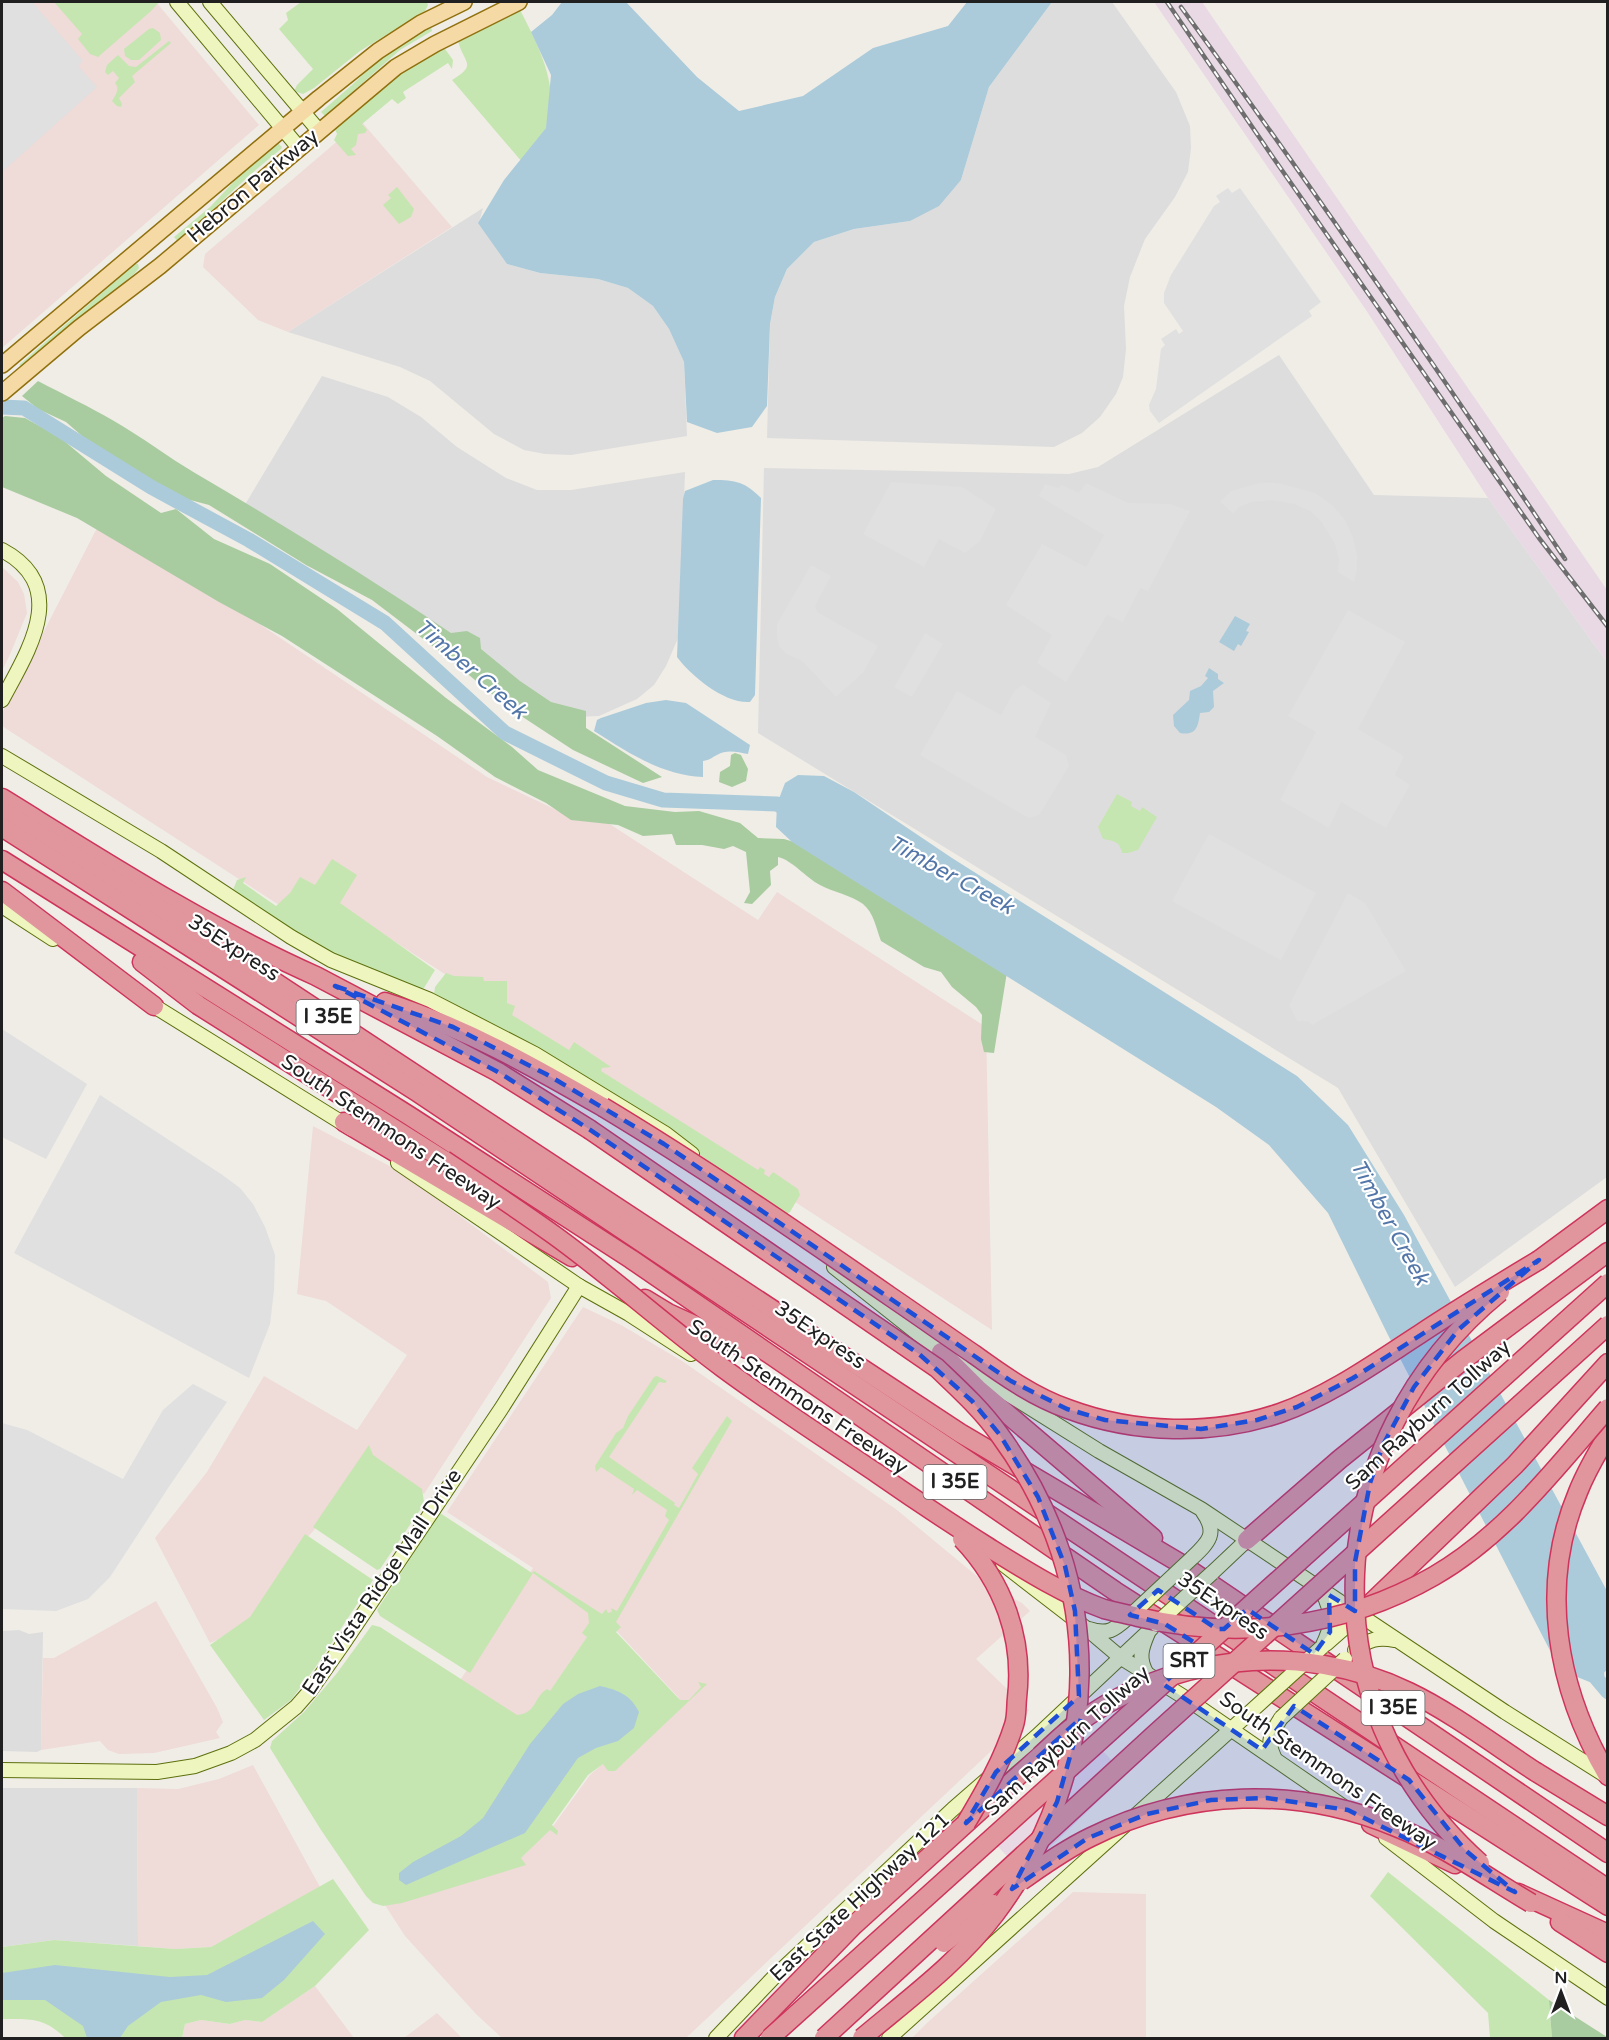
<svg xmlns="http://www.w3.org/2000/svg" width="1609" height="2040" font-family="'Varela Round',sans-serif">
  <rect width="100%" height="100%" fill="#f0ede7"/>
  <g fill="#dedddd">
    <path d="M1052,2H1112L1176,92L1190,126L1191,148L1188,172L1175,197L1145,239L1130,277L1124,306L1126,349L1123,377L1116,394L1100,417L1082,433L1054,447L767,438L770,324L775,297L787,269L814,242L854,229L910,221L961,180L989,87Z"/>
    <path d="M483,208L479,223L507,264L540,273L598,279L628,288L653,306L669,329L684,362L687,436L571,455L545,454L524,450L494,434L430,381L400,367L288,332Z"/>
    <path d="M1279,355L1374,495L1488,498L1607,662V1177L1455,1287L1338,1088L758,733L764,468L1069,474L1098,467Z"/>
    <path d="M322,376L388,397L421,417L457,447L506,478L537,490H571L685,472L679,636L666,666L654,685L637,699L599,716L576,717L547,706L240,513Z"/>
    <path d="M19,1630L29,1634L43,1632L41,1750L37,1752L2,1751V1631Z"/>
    <path d="M2,1788H137L138,1946L54,1940L2,1947Z"/>
  </g>
  <g fill="#efdbd8">
    <path d="M2,2H156L259,125L2,348Z"/>
    <path d="M361,121L452,227L288,332L258,320L203,267L205,254Z"/>
    <path d="M97,528L255,621L487,777L567,815L608,823L758,920L777,892L986,1027L992,1330L311,887L293,914L2,726V713Z"/>
    <path d="M2,567L18,582L24,594L27,613L11,652L2,671Z"/>
    <path d="M313,1126L401,1172L548,1282L551,1298L424,1494L372,1456L370,1447L315,1529L303,1542L252,1617L217,1640L210,1643L155,1538L207,1472L264,1376L357,1430L407,1355L326,1301L297,1294Z"/>
    <path d="M583,1307L621,1325L682,1361L897,1510L984,1582L1022,1603L1030,1611L976,1659L1029,1710L1022,1722L686,2038H502L476,2014L405,1936L383,1902L523,1856L554,1825L590,1775L679,1698L613,1627L615,1621L603,1613L528,1726L459,1682L533,1568L447,1512Z"/>
    <path d="M156,1601L217,1708L223,1722L216,1732L220,1738L154,1753L119,1754L108,1750L100,1741L41,1750L43,1658H54Z"/>
    <path d="M253,1765L320,1887L211,1947L175,1949L138,1946L137,1788L178,1789L219,1779Z"/>
    <path d="M1073,1892L1146,1894V2038H912L927,2023Z"/>
    <path d="M315,1986L354,2038H182L185,2024L201,2020L230,2024L245,2020L262,2022Z"/>
    <path d="M437,2013L462,2038H404Z"/>
  </g>
  <g fill="#e8d9e4">
    <path d="M1154,2H1202L1607,590V662L1488,498L1366,310Z"/>
    <path d="M1090,1738L1126,1775L1023,1873L987,1835Z"/>
  </g>
  <g fill="#c6e6b1">
    <path d="M54,2H159L151,11L98,57L90,54L78,39L82,34Z"/>
    <path d="M301,2H427L428,5L425,11L360,51L314,88L303,94L294,91L297,85L313,69L279,29L288,20L286,13Z"/>
    <path d="M519,8C536,41 560,85 548,123C543,137 531,150 522,162L452,80C478,64 464,64 458,41Z"/>
    <path d="M428,27H431L432,31L400,50L325,116L321,112L352,85L381,57Z"/>
    <path d="M153,28L160,33L161,40L139,60H131L125,56L124,49L149,29Z"/>
    <path d="M169,41L171,43L132,76L135,82L119,98L122,104L121,107L117,106L112,101C116,95 120,88 115,83L119,78L113,71L108,75L105,72L107,65L118,55L129,66L136,67Z"/>
    <path d="M440,48L445,49L453,60L452,69L448,63L403,92L406,98L398,104L392,99L362,124L367,130L365,133L358,134L356,145L351,149L356,155L348,156L334,140L337,134L334,127L399,74Z"/>
    <path d="M278,143L282,147L281,149C244,178 213,211 178,242L174,237L210,207L241,174Z"/>
    <path d="M397,187L414,209L411,217L399,224L383,205L391,198L388,195Z"/>
    <path d="M135,264H138L139,268L135,273L25,368L19,365Z"/>
    <path d="M1117,794L1132,802L1131,806L1140,811L1142,807L1157,817L1138,850L1128,853H1122C1120,841 1113,841 1103,839L1098,827Z"/>
    <path d="M332,859L357,875L340,903L435,970L424,988L419,990L318,949L232,892L237,880L246,877L243,883L276,906L290,893L300,877L315,885Z"/>
    <path d="M446,973L454,976L483,977L484,981H507V1003L515,1006L512,1015L569,1050L574,1042L611,1067L602,1068L601,1071L758,1170L760,1167L765,1170L764,1174L769,1177L773,1172L798,1189L800,1195L790,1212L785,1215L669,1133L437,999L434,994L435,987Z"/>
    <path d="M657,1376L667,1381L665,1383L659,1382L609,1457L675,1503L674,1505L679,1508L698,1474L692,1468L727,1416L732,1421L616,1622L621,1627L616,1632L680,1700H689L701,1687L698,1682L707,1684L615,1771H608L603,1764L588,1775L552,1825L558,1831L557,1835L550,1830L521,1858L526,1865L402,1903L383,1906L373,1903L366,1896L321,1830L270,1748L272,1741L304,1712L337,1673L372,1625L380,1627L517,1715C537,1713 533,1698 547,1689L550,1691L587,1637L582,1633L589,1623L588,1613L533,1573L470,1673L380,1616L377,1610L440,1513L532,1573L534,1571L602,1614L606,1609L608,1613L612,1612L611,1608L617,1611L669,1520L665,1516L667,1510L637,1490L632,1495L634,1489L601,1467L596,1472L595,1466L616,1433L623,1428L628,1416L654,1377Z"/>
    <path d="M369,1445L373,1455L422,1489L424,1502L420,1510L380,1569L377,1570L313,1527Z"/>
    <path d="M305,1534L373,1580L315,1668L291,1700L264,1720L210,1645L250,1617Z"/>
    <path d="M1388,1872L1549,2000L1552,2038H1490L1488,2013L1370,1896Z"/>
    <path d="M333,1879L369,1930L315,1986L262,2022L245,2020L230,2024L201,2020L185,2024L182,2038H65C44,2017 30,2019 2,2019V1947L54,1940L175,1949L211,1947Z"/>
  </g>
  <g fill="#a8cc9f">
    <path d="M38,381C63,394 90,407 114,421C142,437 168,457 195,473C282,524 368,577 451,633L467,631L480,638L481,649L520,681L551,702L586,711V728L662,777L643,783L573,750L509,708L447,657L372,600L306,565L209,505L179,497L148,480L89,442L66,422L38,409L22,396Z"/>
    <path d="M5,416L25,418L43,428L63,440L106,476L161,513L176,509L214,539L270,564L337,609L446,698L512,747L538,770L625,806L675,812L699,811L740,823L758,838L784,839L808,846L1007,972L994,1053L984,1052L981,1039L982,1015L976,1007L952,987L941,972L924,967L881,941C876,928 874,913 863,904C851,895 833,892 820,885C806,878 792,860 778,857V865L770,871L771,885L752,904L744,903L750,892L746,852L733,846L724,849L702,845H676L672,834L643,836L618,825L571,820L546,803L495,777L437,736L282,636L219,602L77,518L2,487V418Z"/>
    <path d="M735,753L741,755L748,769L746,781L732,787L719,782L720,772L730,766L731,755Z"/>
    <path d="M1549,2000L1607,2037V2038H1552Z"/>
  </g>
  <g fill="#e0e0e0">
    <path d="M2,2H32L83,61L78,66L97,87L2,172Z"/>
    <path d="M1240,188L1321,302L1309,311L1312,316L1159,423L1150,411L1149,405L1156,389L1161,349L1165,345L1161,339L1176,329L1179,334L1183,331L1164,303V293L1171,275L1214,206L1220,202L1216,196L1228,188L1232,193Z"/>
    <path d="M891,482L962,487L996,509L980,541L965,553L939,539L924,567L863,534Z"/>
    <path d="M1086,483L1128,503L1170,504L1190,511L1148,591L1140,588L1123,622L1107,615L1066,682L1037,663L1052,635L1006,605L1042,544L1086,567L1104,535L1039,496L1045,484L1058,488L1062,485L1079,493Z"/>
    <path d="M1259,483H1278L1315,493L1332,505L1345,520L1353,538L1357,554V570L1354,582L1338,572L1339,559L1335,544L1321,521L1310,511L1294,504L1272,500L1251,502L1239,507L1233,513L1220,502L1231,491Z"/>
    <path d="M811,565L831,576L815,606L817,612L878,646L863,673L836,697L802,661L787,654L779,647L777,637V624Z"/>
    <path d="M1348,610L1405,642L1358,729L1404,756L1395,775L1410,785L1386,828L1341,802L1329,828L1280,800L1316,732L1288,716Z"/>
    <path d="M925,633L943,644L912,697L894,687Z"/>
    <path d="M1023,685L1051,703L1035,737L1066,755L1069,766L1039,815L1029,818L920,755L957,691L1001,715L1015,690Z"/>
    <path d="M1209,834L1316,893L1281,960L1172,901Z"/>
    <path d="M1348,893L1365,903L1406,971L1312,1025L1308,1021H1297L1289,1005Z"/>
    <path d="M2,1029L87,1084L46,1159L2,1137Z"/>
    <path d="M100,1095L221,1174L240,1188L253,1204L265,1227L275,1255L274,1290L270,1324L249,1378L14,1253Z"/>
    <path d="M193,1384L227,1402L168,1488L110,1577L88,1599L56,1611L2,1609V1423L27,1430L123,1479L163,1410Z"/>
  </g>
  <g fill="#abcbda">
    <path d="M562,2H626L697,77L739,111L803,96L873,48L948,26L967,2H1052L989,87L961,180L939,206L910,221L854,229L814,242L787,269L775,297L770,324L767,406L752,427L717,433L687,422L684,362L669,329L653,306L628,288L598,279L540,273L507,264L478,223L504,180L546,128L551,75L531,32L552,15Z"/>
    <path d="M713,480C736,480 745,482 761,498L755,695L750,702C725,704 691,676 677,657L683,499L685,491Z"/>
    <path d="M1235,616L1250,624L1246,631L1249,632L1241,646L1238,644L1234,651L1219,642Z"/>
    <path d="M1209,668L1218,674V679L1224,683L1213,691L1214,707L1209,712L1200,713C1198,726 1197,736 1180,733L1174,726L1173,715L1189,700L1190,691L1201,686L1208,678L1205,676Z"/>
    <path d="M666,700L686,703L750,745L748,754C737,752 727,749 717,755C711,758 710,760 703,761V777C661,775 629,753 594,731L597,720L601,718L646,703Z"/>
    <path d="M798,775L824,776L854,792L952,858L1297,1076L1348,1125L1404,1215L1607,1591V1670L1592,1683L1560,1670L1388,1335L1328,1213L1269,1145L1216,1107L792,842L776,827L777,804L785,783Z"/>
    <path d="M600,1686C618,1690 631,1695 639,1712L634,1728L618,1741L596,1748L578,1758L525,1833L406,1885L399,1880V1873L413,1862L461,1836L483,1818L530,1744L563,1704L578,1694Z"/>
    <path d="M313,1921L325,1934L284,1980L262,1998L226,2002L201,1995L161,2002L128,2026L120,2038H87L83,2026L45,2000H2V1973L55,1965L170,1977L207,1975Z"/>
  </g>
  <g fill="none" stroke-linecap="round" stroke-linejoin="round">
    <g stroke="#abcbda" stroke-width="15">
      <path d="M2,407L24,408L151,487L249,540L385,623L505,733L606,783L663,800L777,804L794,813"/>
      <path d="M1596,1658L1597,1679L1608,1692"/>
    </g>
    <defs>
      <g id="secondary">
        <path d="M177,2L299,148"/>
        <path d="M210,2L319,131"/>
        <path d="M2,550C71,587 28,651 2,700"/>
        <path d="M2,756L161,851L291,937L331,960L430,1000L535,1054L666,1134L692,1154"/>
        <path d="M2,906L53,939"/>
        <path d="M146,1001L352,1129"/>
        <path d="M398,1163L579,1286L629,1314L691,1354"/>
        <path d="M834,1267L941,1352L1099,1451L1201,1509L1505,1712L1608,1777"/>
        <path d="M1192,1558C1209,1542 1218,1533 1203,1512"/>
        <path d="M1003,1564L1087,1629L1120,1657L1187,1699L1344,1807"/>
        <path d="M1212,1573L1247,1540"/>
        <path d="M1089,1629C1110,1636 1116,1628 1131,1615"/>
        <path d="M1326,1644L1359,1615"/>
        <path d="M1322,1647C1334,1623 1333,1615 1322,1590"/>
        <path d="M1355,1650C1369,1639 1378,1637 1395,1640"/>
        <path d="M1147,1674C1138,1659 1141,1649 1148,1633"/>
        <path d="M1274,1757C1266,1741 1272,1732 1281,1718"/>
        <path d="M2,1770L157,1772L195,1766L231,1753L255,1740L296,1707L310,1691L343,1644L501,1409L579,1286"/>
        <path d="M1386,1838L1494,1921L1608,1998"/>
        <path d="M716,2038L776,1975L953,1809L1037,1736L1152,1628"/>
        <path d="M889,2038L1247,1715"/>
      </g>
      <g id="primary">
        <path d="M2,365L319,98L378,51L421,23L464,2"/>
        <path d="M2,393L79,328L160,266L396,67L435,44L519,2"/>
      </g>
      <g id="highway">
        <path d="M2,798C104,861 206,927 316,976L498,1072L589,1129"/>
        <path d="M2,811L249,965L960,1433L1178,1562L1608,1853"/>
        <path d="M2,827L417,1092L1608,1889"/>
        <path d="M2,860L408,1115L631,1259L1115,1591L1608,1906"/>
        <path d="M2,891L154,1006"/>
        <path d="M142,962L198,1005L444,1160"/>
        <path d="M385,1002C463,1027 532,1066 603,1107"/>
        <path d="M344,1122L572,1257"/>
        <path d="M1539,1260L1608,1209"/>
        <path d="M645,1299L668,1313L747,1349"/>
        <path d="M941,1352L978,1389L1153,1538"/>
        <path d="M1608,1435C1597,1453 1586,1472 1578,1492C1538,1587 1557,1689 1608,1776"/>
        <path d="M1247,1540L1340,1459L1462,1361L1608,1252"/>
        <path d="M1369,1605L1515,1465L1608,1363"/>
        <path d="M1536,1772L1608,1816"/>
        <path d="M1371,1824L1455,1864"/>
        <path d="M1518,1893L1608,1934"/>
        <path d="M1560,1922L1608,1953"/>
        <path d="M744,2038L854,1925L1040,1756"/>
      </g>
    </defs>
    <use href="#secondary" stroke="#5d700d" stroke-width="16"/>
    <use href="#primary" stroke="#90700c" stroke-width="18"/>
    <use href="#highway" stroke="#ce345b" stroke-width="21"/>
    <use href="#secondary" stroke="#eef5bf" stroke-width="14"/>
    <use href="#primary" stroke="#f5daa6" stroke-width="15"/>
    <use href="#highway" stroke="#e1959c" stroke-width="18"/>
    <defs>
      <g id="rail">
        <path d="M1167,2L1272,156L1539,538L1608,627"/>
        <path d="M1181,7C1313,188 1440,373 1565,559"/>
      </g>
    </defs>
    <use href="#rail" stroke="#6e6e6e" stroke-width="4.5"/>
    <use href="#rail" stroke="#fff" stroke-width="2" stroke-dasharray="7" stroke-linecap="butt"/>
    <defs>
      <g id="secondary-bridge">
        <path d="M1131,1615L1192,1558"/>
        <path d="M1156,1624L1212,1573"/>
        <path d="M1247,1715L1322,1647"/>
        <path d="M1281,1718L1345,1659"/>
      </g>
      <g id="highway-bridge">
        <path d="M603,1107C701,1166 796,1231 891,1297C919,1316 947,1336 975,1355C1004,1376 1034,1397 1068,1409C1135,1434 1212,1436 1280,1413C1331,1395 1375,1363 1420,1334C1459,1308 1499,1284 1539,1260"/>
        <path d="M589,1129L937,1368C959,1389 981,1409 999,1434C1109,1583 1105,1767 995,1914C959,1962 907,2000 862,2038"/>
        <path d="M444,1160C481,1185 518,1209 554,1235C612,1277 665,1325 723,1368C773,1405 826,1439 878,1474C914,1499 950,1523 988,1547C1025,1570 1063,1594 1104,1609C1115,1612 1127,1614 1138,1617C1238,1641 1344,1628 1434,1576C1505,1535 1555,1469 1608,1408"/>
        <path d="M962,1539C1003,1582 1024,1638 1017,1698C1016,1706 1017,1716 1014,1725C1003,1760 985,1791 966,1823"/>
        <path d="M1040,1756C1050,1747 1060,1737 1070,1729C1165,1654 1300,1639 1409,1692C1451,1712 1496,1746 1536,1772"/>
        <path d="M1480,1863C1302,1704 1318,1441 1500,1292"/>
        <path d="M1021,1881C1044,1865 1066,1849 1091,1837C1187,1789 1297,1786 1396,1827C1444,1846 1487,1877 1531,1903"/>
        <path d="M944,1943L993,1904"/>
        <path d="M770,2038L1608,1283"/>
        <path d="M824,2038L1154,1735L1608,1325"/>
      </g>
    </defs>
    <use href="#secondary-bridge" stroke="#5d700d" stroke-width="16" stroke-linecap="butt"/>
    <use href="#highway-bridge" stroke="#ce345b" stroke-width="21" stroke-linecap="butt"/>
    <use href="#secondary-bridge" stroke="#eef5bf" stroke-width="14"/>
    <use href="#highway-bridge" stroke="#e1959c" stroke-width="18"/>
  </g>
  <path fill="#1d4ed8" fill-opacity="0.2" stroke="#1d4ed8" stroke-width="4.5" stroke-dasharray="12 8" stroke-linejoin="round" d="M335,986L453,1027L546,1074L664,1144L1011,1381L1067,1409L1105,1420L1201,1429L1257,1420L1297,1407L1353,1378L1539,1260L1458,1330L1414,1387L1383,1445L1370,1483L1355,1562V1611L1329,1595L1330,1632L1314,1654L1247,1609L1224,1629H1217L1158,1590L1130,1615L1165,1624L1203,1648L1163,1684L1262,1750L1294,1706L1409,1780L1465,1850L1515,1892L1348,1810L1267,1798L1211,1800L1147,1814L1088,1838L1012,1889L1057,1802L1081,1718L966,1823L996,1772L1079,1696L1075,1611L1065,1566L1038,1497L1000,1435L972,1401L919,1354L589,1129L498,1072Z"/>
  <g text-anchor="middle" dominant-baseline="central" stroke-width="4.5" stroke-linejoin="round" paint-order="stroke">
    <g fill="#fff" stroke="#636363" stroke-width="1.5">
      <rect x="296.5" y="1000" width="63" height="34" rx="4.5"/>
      <rect x="923.5" y="1465" width="63" height="34" rx="4.5"/>
      <rect x="1163.5" y="1644" width="51" height="34" rx="4.5"/>
      <rect x="1361.5" y="1691" width="63" height="34" rx="4.5"/>
    </g>
    <g font-size="20" font-weight="bold" fill="#202020">
      <text x="328" y="1017">I 35E</text>
      <text x="955" y="1482">I 35E</text>
      <text x="1189" y="1661">SRT</text>
      <text x="1393" y="1708">I 35E</text>
    </g>
    <g font-size="21" fill="#202020" stroke="#fff">
      <text transform="translate(253 186) rotate(-40)">Hebron Parkway</text>
      <text transform="translate(234 948) rotate(33)">35Express</text>
      <text transform="translate(391 1132) rotate(34)">South Stemmons Freeway</text>
      <text transform="translate(820 1335) rotate(34)">35Express</text>
      <text transform="translate(798 1397) rotate(34)">South Stemmons Freeway</text>
      <text transform="translate(1428 1415) rotate(-42)">Sam Rayburn Tollway</text>
      <text transform="translate(382 1582) rotate(-56)">East Vista Ridge Mall Drive</text>
      <text transform="translate(1223 1606) rotate(34)">35Express</text>
      <text transform="translate(1067 1741) rotate(-42)">Sam Rayburn Tollway</text>
      <text transform="translate(1328 1771) rotate(35)">South Stemmons Freeway</text>
      <text transform="translate(860 1897) rotate(-43)">East State Highway 121</text>
    </g>
    <g font-size="22" font-style="italic" fill="#5376a9" stroke="#fff">
      <text transform="translate(471 669) rotate(41)">Timber Creek</text>
      <text transform="translate(951 875) rotate(29)">Timber Creek</text>
      <text transform="translate(1390 1222) rotate(61)">Timber Creek</text>
    </g>
  </g>
  <rect width="1609" height="2040" fill="none" stroke="#202020" stroke-width="6"/>
  <g transform="translate(1561 1992)" stroke="#ffffff" stroke-width="4.5" paint-order="stroke">
  <path d="M0-4.5L10 22L0 15L-10 22Z" fill="#202020"/>
  <text y="-9" font-size="16" font-weight="bold" text-anchor="middle" fill="#202020">N</text>
  </g>
</svg>
